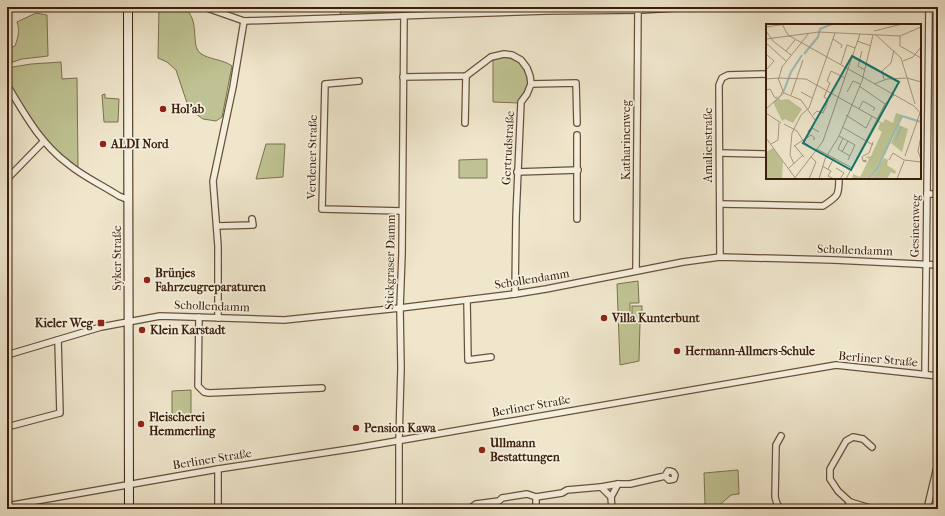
<svg xmlns="http://www.w3.org/2000/svg" width="945" height="516" font-family="'IM FELL French Canon',serif">
  <rect width="100%" height="100%" fill="#efe6cc"/>
  <filter id="stains"><feTurbulence type="fractalNoise" baseFrequency=".005" numOctaves="4"/><feColorMatrix values="0 0 0 0 .2 0 0 0 0 .09 0 0 0 0 .02 0 0 0 .5 -.17"/></filter>
  <radialGradient id="worn" r=".72"><stop offset=".6" stop-color="#630" stop-opacity="0"/><stop offset="1" stop-color="#630" stop-opacity=".3"/></radialGradient>
  <g fill="#bfc393" stroke="#7d7150">
    <path d="M159,7H184C201,21 190,44 200,53C209,60 223,59 232,66L222,117L216,121L203,119L189,109L176,70L167,62L158,58Z"/>
    <path d="M341,7H427V13L340,16Z"/>
    <path d="M36,13L47,15L48,56L22,59L7,64V49L15,46C18,37 20,31 17,22Z"/>
    <path d="M503,57C518,58 532,71 527,88C525,93 520,97 519,103L493,102V60Z"/>
    <path d="M61,62L62,79L77,78L78,168L53,147L42,134L7,81V68L31,64Z"/>
    <path d="M105,94V98L119,99L118,122H104L102,95Z"/>
    <path d="M266,144H285L283,177L256,179Z"/>
    <path d="M487,159V178H459V160Z"/>
    <path d="M638,281L639,303H630V323H640L639,361L620,365L617,284Z"/>
    <rect x="632" y="306" width="10" height="15"/>
    <path d="M191,390V416H172V391Z"/>
    <path d="M738,470L739,494L731,495L715,509L705,504L704,473Z"/>
  </g>
  <g fill="none" stroke-linecap="round" stroke-linejoin="round">
    <defs>
      <g id="minor">
        <path d="M204,7L244,21L546,11L642,10L692,7"/>
        <path d="M403,77L466,76L491,57L504,54L512,55L521,60L527,68L530,76L531,84L527,94L521,102L516,217L515,294"/>
        <path d="M359,81L325,84L322,209L402,211"/>
        <path d="M531,84L576,83L577,123"/>
        <path d="M7,85C24,113 40,143 67,163C82,176 102,185 119,196L129,200"/>
        <path d="M465,123L466,76"/>
        <path d="M720,153L767,154"/>
        <path d="M517,172L578,170"/>
        <path d="M7,179L44,141"/>
        <path d="M927,194H938"/>
        <path d="M720,204L823,206C838,196 839,196 839,178"/>
        <path d="M577,219V135"/>
        <path d="M217,226L253,225L252,219"/>
        <path d="M720,257L719,85L722,78L728,75L767,74"/>
        <path d="M636,271L638,8"/>
        <path d="M467,300L468,360L491,357"/>
        <path d="M199,317L198,386L204,392L209,393L322,388"/>
        <path d="M218,318V246L213,181L233,87L244,21"/>
        <path d="M7,355L101,327L160,316L284,320L400,308L515,294L546,289L683,262L720,257L834,260L938,265"/>
        <path d="M925,374L929,7"/>
        <path d="M7,427L60,413L58,340"/>
        <path d="M781,436L776,445L775,497L777,504L781,509"/>
        <path d="M872,447L863,439L853,437L846,441L830,469V479L838,491L850,502L873,509"/>
        <path d="M218,469V509"/>
        <path d="M601,487L618,484H630L665,476L668,471H670L673,472L675,475L674,479L669,480L665,476"/>
        <path d="M536,497V509"/>
        <path d="M611,497L618,484"/>
        <path d="M7,506L218,469L356,448L836,365L938,376"/>
        <path d="M399,509V440L401,368L400,308L402,254L404,16"/>
        <path d="M469,509L476,504L499,501L502,498L527,494L536,497L562,493L567,490L601,487L611,497L612,509"/>
        <path d="M846,509L850,502"/>
        <path d="M927,509L938,463"/>
      </g>
      <path id="secondary" d="M128,7L129,509"/>
    </defs>
    <use href="#minor" stroke="#68513c" stroke-width="8"/>
    <use href="#secondary" stroke="#3b1f0c" stroke-width="10"/>
    <use href="#minor" stroke="#f5efde" stroke-width="5.5"/>
    <use href="#secondary" stroke="#f5efde" stroke-width="8"/>
  </g>
  <g fill="#8f2418" stroke="#f5efde" stroke-width="1.5">
    <circle cx="163" cy="109" r="4"/>
    <circle cx="103" cy="144" r="4"/>
    <circle cx="147" cy="280" r="4"/>
    <circle cx="604" cy="318" r="4"/>
    <rect x="97" y="319" width="8" height="8" rx="2"/>
    <circle cx="142" cy="330" r="4"/>
    <circle cx="677" cy="351" r="4"/>
    <circle cx="141" cy="424" r="4"/>
    <circle cx="356" cy="428" r="4"/>
    <circle cx="482" cy="450" r="4"/>
  </g>
  <g text-anchor="middle" dominant-baseline="central" stroke-width="3.5" stroke-linejoin="round" paint-order="stroke">
    <g font-size="12" font-weight="bold" fill="#3b1f0c" stroke="#f5efde" text-anchor="start">
      <text x="171" y="109">Hol'ab</text>
      <text x="111" y="144">ALDI Nord</text>
      <text x="155" y="273">Brünjes<tspan x="155" dy="14">Fahrzeugreparaturen</tspan></text>
      <text x="612" y="318">Villa Kunterbunt</text>
      <text x="93" y="323" text-anchor="end">Kieler Weg</text>
      <text x="150" y="330">Klein Karstadt</text>
      <text x="685" y="351">Hermann-Allmers-Schule</text>
      <text x="149" y="417">Fleischerei<tspan x="149" dy="14">Hemmerling</tspan></text>
      <text x="364" y="428">Pension Kawa</text>
      <text x="490" y="443">Ullmann<tspan x="490" dy="14">Bestattungen</tspan></text>
    </g>
    <g font-size="12" fill="#3b1f0c" stroke="#f5efde">
      <text transform="translate(626 140) rotate(-90)">Katharinenweg</text>
      <text transform="translate(708 145) rotate(-90)">Amalienstraße</text>
      <text transform="translate(508 148) rotate(-87)">Gertrudstraße</text>
      <text transform="translate(312 157) rotate(-89)">Verdener Straße</text>
      <text transform="translate(915 226) rotate(-89)">Gesinenweg</text>
      <text transform="translate(855 250) rotate(2)">Schollendamm</text>
      <text transform="translate(117 258) rotate(-90)">Syker Straße</text>
      <text transform="translate(390 262) rotate(-89)">Stickgraser Damm</text>
      <text transform="translate(532 279) rotate(-9)">Schollendamm</text>
      <text transform="translate(212 306) rotate(2)">Schollendamm</text>
      <text transform="translate(878 359) rotate(5)">Berliner Straße</text>
      <text transform="translate(531 406) rotate(-10)">Berliner Straße</text>
      <text transform="translate(212 459) rotate(-9)">Berliner Straße</text>
    </g>
  </g>
  <g transform="translate(766 24)">
    <rect width="155" height="155" fill="#efe6cc"/>
    <path d="M17,68L13,74L15,76L22,75L36,85L27,99L19,95L16,97L7,78ZM115,89L113,97L117,99L119,95L127,99L130,89L136,91L112,142L103,155H86L87,150L94,153L103,135L99,133L105,132L116,108L112,105L114,99L110,97ZM133,101L142,105L136,128L125,119ZM7,124L17,138L16,155H0V128ZM118,134L122,136L121,141L130,147L129,150L125,148L121,155H105Z" fill="#bfc393"/>
    <path fill="none" stroke="#9abfb8" stroke-width="2" d="M38,30L52,13L54,5L66,0M17,69L25,48L36,31M130,116L135,103M103,155L112,143L136,92L155,98"/>
    <path fill="none" stroke="#a7967f" stroke-width="1" d="M16,0L22,11M0,3L20,0M0,7L7,17L25,31M108,7L136,0M22,11L148,82L155,90M110,11L135,34L149,80M134,12V22L155,34M0,15L53,8L134,12L155,3M67,15L76,21L75,24M91,17L105,22M0,19L20,37M20,27L29,16M96,27L92,42L99,46M0,30L8,37L1,45M137,37L147,33L155,23M75,40L81,21L89,24M12,54L17,67L15,70M13,54L40,55L111,95M0,55L13,54L16,43L43,9M118,55L116,47L125,39L128,26M108,60L121,55L141,54L155,58M93,62L119,80M0,66L4,65L9,74L11,73M35,68L46,74M81,68L87,57L94,60M25,71L37,36M43,84L69,9M0,85L18,69L35,76L49,96M93,85L97,77L109,84L107,87M0,89L15,99M47,91L51,87L57,89L60,82L62,76L58,73L64,59L61,57L65,47L79,54M80,91L100,104L106,92M18,100L31,107L38,118L50,127M76,103L107,121M43,111L42,107L46,104L53,108M73,112L89,121L82,136M155,112L152,127L155,136M0,114L30,155M77,114L72,125L84,132M5,120L12,116L13,99M28,121L38,133M28,122L45,111L49,114L47,116M51,125L86,144M76,128L82,117M96,132L97,137L100,136V138L97,137M97,132L103,129L107,118M139,132L154,89M123,136L127,129L138,136L155,138M28,140L24,131L26,109L35,91L43,84M56,142L65,147L62,152L68,155M23,144L37,131M70,144L78,149L74,155M62,145L68,134M28,155L57,117L94,10M43,155L50,138L45,133M53,155L59,135L73,112L96,57L107,11M80,155L119,80L128,71M131,155L138,137"/>
    <path fill="#0f766e" fill-opacity="0.15" stroke="#0f766e" stroke-width="2" d="M86,32L133,58L85,146L37,119Z"/>
    <rect width="155" height="155" fill="none" stroke="#3b1f0c" stroke-width="2"/>
  </g>
  <rect width="945" height="516" fill="none" stroke="#efe6cc" stroke-width="24"/>
  <rect x="8" y="8" width="929" height="500" fill="none" stroke="#3b1f0c" stroke-width="2"/>
  <rect x="12" y="12" width="921" height="492" fill="none" stroke="#3b1f0c"/>
  <rect width="100%" height="100%" filter="url(#stains)"/>
  <rect width="100%" height="100%" fill="url(#worn)"/>
</svg>
